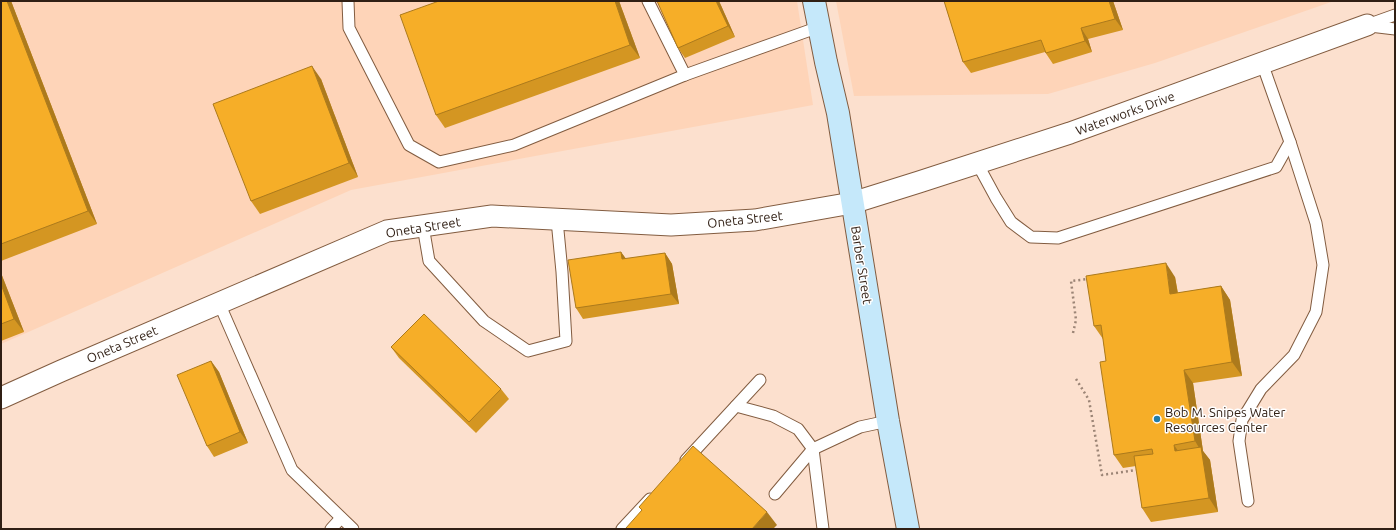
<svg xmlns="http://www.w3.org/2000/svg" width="1396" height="530" font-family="Ubuntu,sans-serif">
  <rect width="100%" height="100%" fill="#fce0ce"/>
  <g fill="#fed4b8">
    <path d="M1,1H797L813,105L351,190L1,344Z"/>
    <path d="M836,1H1334L1155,63L1048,94L854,96Z"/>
  </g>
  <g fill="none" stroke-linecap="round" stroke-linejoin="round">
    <defs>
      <g id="lane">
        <path d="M348,1L349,28L409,145L439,162L514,145L685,75L819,27"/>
        <path d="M648,1L685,75"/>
        <path d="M1367,25L1395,15"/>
        <path d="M1370,26L1395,29"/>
        <path d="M977,163L996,198L1011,222L1031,237L1058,238L1276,167L1290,142L1262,63"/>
        <path d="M423,226L429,261L484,321L528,351L566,341L562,272L557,220"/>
        <path d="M219,303L292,470L353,529"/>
        <path d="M736,406L773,416L798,429L813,449L823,529"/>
        <path d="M686,460L760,380"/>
        <path d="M775,494L813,449L860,427L888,421"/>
        <path d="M1248,501L1239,441L1242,420L1261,389L1294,355L1316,312L1323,265L1316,223L1290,142"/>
        <path d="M331,529L341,518"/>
        <path d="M622,529L650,499"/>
      </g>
      <path id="street" d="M1,398L61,371L387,231L492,216L671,225L755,220L852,203L919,182L1070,133L1367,25"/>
      <path id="secondary" d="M814,1L826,62L838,113L888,421L908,529"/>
    </defs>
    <use href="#lane" stroke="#825c40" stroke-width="13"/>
    <use href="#street" stroke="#825c40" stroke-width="23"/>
    <use href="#secondary" stroke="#825c40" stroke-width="24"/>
    <g stroke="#9c8576" stroke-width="2.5" stroke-dasharray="2 3" stroke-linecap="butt">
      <path d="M1073,333L1076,320L1071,281L1088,279"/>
      <path d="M1076,379L1089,400L1102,475L1136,470"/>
    </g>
    <use href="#lane" stroke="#fff" stroke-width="11"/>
    <use href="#street" stroke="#fff" stroke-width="21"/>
    <use href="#secondary" stroke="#c5e8fa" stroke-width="22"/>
  </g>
  <g fill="#d49622">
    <path d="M1,1H11L97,224L1,261Z"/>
    <path d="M439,1H619L640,58L445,128L436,115Z"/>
    <path d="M719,1L735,37L685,58L678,48Z"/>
    <path d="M944,1H1113L1123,30L1088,39L1092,52L1053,64L1045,52L971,73L963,62Z"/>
    <path d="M321,79L358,177L260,214L251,201Z"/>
    <path d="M621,252L626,259L665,253L672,264L679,304L583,319L576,308Z"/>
    <path d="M1,273L24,332L1,341Z"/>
    <path d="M1175,277L1178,293L1221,286L1230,300L1242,376L1193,383L1203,451L1210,460L1218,512L1151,522L1142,508L1136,466L1123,468L1114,455L1106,361L1103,339L1094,326Z"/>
    <path d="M391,347L501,389L509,399L476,433L399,358Z"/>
    <path d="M211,361L219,372L248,443L214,457L207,446Z"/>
  </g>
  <g fill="#ac7a1c">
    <path d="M7,1H11L97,224L88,211Z"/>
    <path d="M615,1H619L640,58L630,45Z"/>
    <path d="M716,1H719L735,37L728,26Z"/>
    <path d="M1109,1H1113L1123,30L1115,19Z"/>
    <path d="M1081,28L1088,39L1092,52L1085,41Z"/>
    <path d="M312,66L321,79L358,177L349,163Z"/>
    <path d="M621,252L629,263L622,259Z"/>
    <path d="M665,253L672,264L679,304L671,294Z"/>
    <path d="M1166,263L1175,277L1180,307L1170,294Z"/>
    <path d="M1,273L24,332L14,319L1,284Z"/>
    <path d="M1221,286L1230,300L1242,376L1232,362Z"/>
    <path d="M211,361L219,372L248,443L240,432Z"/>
    <path d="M1184,370L1193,383L1203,451L1210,460L1218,512L1209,498L1201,451L1195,441Z"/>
    <path d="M1174,445L1183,458L1175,451Z"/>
    <path d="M767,512L777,525L773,529H752Z"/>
  </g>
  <g fill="#f6ae28" stroke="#ac7a1c">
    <path d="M1,1H7L88,211L1,244Z"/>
    <path d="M439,1H615L630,45L436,115L400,15Z"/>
    <path d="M657,1H716L728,26L678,48Z"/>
    <path d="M944,1H1109L1115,19L1081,28L1085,41L1046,53L1041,40L963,62Z"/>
    <path d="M312,66L349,163L251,201L213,104Z"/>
    <path d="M621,252L622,259L665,253L671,294L576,308L568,260Z"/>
    <path d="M1166,263L1170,294L1221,286L1232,362L1184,370L1195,441L1174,445L1175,451L1201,447L1209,498L1142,508L1134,456L1153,454L1152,449L1114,455L1100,362L1106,361L1101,325L1094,326L1086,276Z"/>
    <path d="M1,284L14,319L1,324Z"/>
    <path d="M424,314L501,389L469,422L391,347Z"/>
    <path d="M211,361L240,432L207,446L177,375Z"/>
    <path d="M693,446L767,512L752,529H627L626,528L642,510L639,507Z"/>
  </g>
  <circle fill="#217caa" stroke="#fff" stroke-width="1.5" cx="1157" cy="419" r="4"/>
  <g text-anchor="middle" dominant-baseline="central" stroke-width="3" stroke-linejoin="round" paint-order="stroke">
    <g font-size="13" fill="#301f14" stroke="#fff">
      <text transform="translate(1125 113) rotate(-20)">Waterworks Drive</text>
      <text transform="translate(745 219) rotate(-6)">Oneta Street</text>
      <text transform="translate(423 227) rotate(-9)">Oneta Street</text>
      <text transform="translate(862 265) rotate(81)">Barber Street</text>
      <text transform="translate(122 344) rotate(-23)">Oneta Street</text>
    </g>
    <g font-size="13" fill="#301f14" stroke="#fff" text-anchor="start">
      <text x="1165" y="412">Bob M. Snipes Water<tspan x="1165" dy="15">Resources Center</tspan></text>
    </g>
  </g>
  <rect width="1396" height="530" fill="none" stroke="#301f14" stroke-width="4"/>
</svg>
